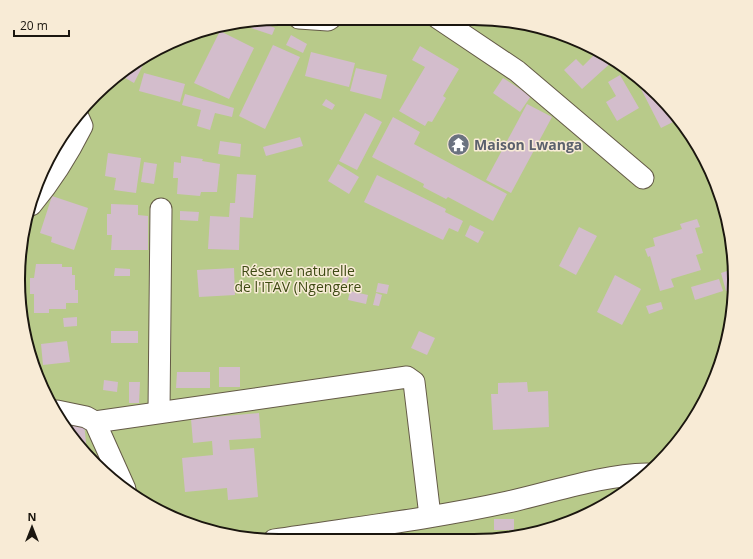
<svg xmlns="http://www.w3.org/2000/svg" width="753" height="559" font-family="'Open Sans',sans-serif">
  <rect width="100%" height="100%" fill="#eadec9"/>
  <path fill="#b8ca8a" d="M280,18L490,19L541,27L619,62L681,120L708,164L726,212L734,263L733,314L721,364L700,410L670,452L633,487L573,521L508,539L262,540L212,532L149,506L107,476L72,439L32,364L19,297L23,229L45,164L94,95L149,53L212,27Z"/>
  <g fill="#d3bdcc">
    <path d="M254,21H258L275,28L272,35L251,28Z"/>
    <path d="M220,31L254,48L229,99L194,83Z"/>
    <path d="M291,35L307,44L303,53L286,45Z"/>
    <path d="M273,45L300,57L265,129L239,116Z"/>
    <path d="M420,46L459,69L443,96L446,98L432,122L428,121L425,126L399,111L425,67L412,60Z"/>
    <path d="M311,52L355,63L349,87L305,76Z"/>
    <path d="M597,52L614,60L582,89L564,70L576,59L583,66Z"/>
    <path d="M149,53L134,83L120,75Z"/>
    <path d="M356,68L387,75L381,99L350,91Z"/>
    <path d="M144,73L185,84L180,102L139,91Z"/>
    <path d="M620,75L639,108L617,121L606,102L616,96L608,82Z"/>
    <path d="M503,78L531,96L520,112L493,93Z"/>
    <path d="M645,87L679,119L661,128L641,89Z"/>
    <path d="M185,94L234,108L232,117L215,113L210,130L197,126L201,110L182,105Z"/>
    <path d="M326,99L335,105L332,110L322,105Z"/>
    <path d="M527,104L552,117L511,193L486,180Z"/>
    <path d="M365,113L382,122L357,170L339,161Z"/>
    <path d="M393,117L420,132L414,144L507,194L493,221L448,197L446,199L423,187L424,184L372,157Z"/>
    <path d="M300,137L303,146L266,156L263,147Z"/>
    <path d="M220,141L241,144L240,157L218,154Z"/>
    <path d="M108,153L141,158L136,193L114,190L116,178L105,176Z"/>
    <path d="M181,156L203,159L202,161L220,164L217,192H201L200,196L177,194L178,178H173L174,162L181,163Z"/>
    <path d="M144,162L157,164L154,184L141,182Z"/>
    <path d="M338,164L359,177L349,194L328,181Z"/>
    <path d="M237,174L256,175L253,218L240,217L239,250L208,249L210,216L229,217L230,203H235Z"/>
    <path d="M377,175L446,209L445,212L463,221L458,232L449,228L443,240L364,202Z"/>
    <path d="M52,196L88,208L74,250L51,242L52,237L40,233Z"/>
    <path d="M111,204L138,205V215L148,216V250H111L112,235H107V214H111Z"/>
    <path d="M180,211L199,212L198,221L180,220Z"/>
    <path d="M697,219L700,227L695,228L703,253L696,255L701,270L671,279L674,287L660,291L650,256L648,257L645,249L655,246L653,238L682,229L680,224Z"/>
    <path d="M470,225L484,232L478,243L465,236Z"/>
    <path d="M579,227L597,236L576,275L559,266Z"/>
    <path d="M36,264H62V267H72V275H75V290H78V303H66V309H49V313H34V294H30V278H34Z"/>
    <path d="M115,268L130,269V276H114Z"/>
    <path d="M234,268L235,295L199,297L197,270Z"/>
    <path d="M730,270L734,288L726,291L721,273Z"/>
    <path d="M344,275L349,277L344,291L339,290Z"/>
    <path d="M615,275L641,289L622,325L597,312Z"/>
    <path d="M719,279L723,291L695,300L691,287Z"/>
    <path d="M378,283L389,285L387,294L376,292Z"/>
    <path d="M350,291L368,295L366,304L348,300Z"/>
    <path d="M376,293L382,295L379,306L373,305Z"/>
    <path d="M661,302L663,309L649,314L646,306Z"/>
    <path d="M77,317V326L64,327L63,318Z"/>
    <rect x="111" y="331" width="27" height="12"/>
    <path d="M419,331L435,338L427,355L411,348Z"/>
    <path d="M67,341L70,362L43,365L41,344Z"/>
    <rect x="219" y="367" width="21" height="20"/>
    <path d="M177,372H210V388H176Z"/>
    <path d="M104,380L118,382L117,392L103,390Z"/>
    <path d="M129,382H140L139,403H129Z"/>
    <path d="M527,382L528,392L548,391L549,427L493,430L491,394H498V383Z"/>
    <path d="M259,413L261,438L229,440L230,450L254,448L258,497L228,500L227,488L185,492L182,458L213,455L212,441L193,443L191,419Z"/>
    <path d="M84,423L87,452H84L72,439L64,424Z"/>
    <rect x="494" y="519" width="20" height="11"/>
  </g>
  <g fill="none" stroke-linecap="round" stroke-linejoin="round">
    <defs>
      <g id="street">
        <path d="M299,18L328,20L331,18"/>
        <path d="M438,18L517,71L643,178"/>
        <path d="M31,205C51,181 68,154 82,126L78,117"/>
        <path d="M57,411L86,417L95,422L125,489"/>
        <path d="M159,412L161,209"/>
        <path d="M95,422L407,377L414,382L430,516"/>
        <path d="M274,540C352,528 431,519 508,502C554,492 600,475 647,474"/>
      </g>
    </defs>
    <use href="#street" stroke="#645a47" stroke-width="23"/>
    <use href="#street" stroke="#fff" stroke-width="21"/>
  </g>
  <defs>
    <symbol id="temple-disc" viewBox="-11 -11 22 22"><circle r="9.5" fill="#6b7280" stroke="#f8ebd6"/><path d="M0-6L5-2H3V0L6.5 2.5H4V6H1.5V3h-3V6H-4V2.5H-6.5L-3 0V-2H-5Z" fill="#fff"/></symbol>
  </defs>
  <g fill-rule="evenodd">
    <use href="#temple-disc" x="446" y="132" width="25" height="25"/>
  </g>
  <g text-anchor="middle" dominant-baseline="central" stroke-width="3" stroke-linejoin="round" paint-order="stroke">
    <g font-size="14" font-weight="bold" fill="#5b616d" stroke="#f8ebd6" text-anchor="start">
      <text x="474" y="144">Maison Lwanga</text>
    </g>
    <g font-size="14" fill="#3e4a13" stroke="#f8ebd6">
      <text x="298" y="270">Réserve naturelle<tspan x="298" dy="16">de l'ITAV (Ngengere</tspan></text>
    </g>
  </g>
  <path d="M0 0H753V559H0ZM279 25H474A254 254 0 0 1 728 279V280A254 254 0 0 1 474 534H279A254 254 0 0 1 25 280V279A254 254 0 0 1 279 25Z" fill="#f8ebd6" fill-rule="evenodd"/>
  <path fill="none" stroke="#1b160f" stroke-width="2" d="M279 25H474A254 254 0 0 1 728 279V280A254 254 0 0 1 474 534H279A254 254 0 0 1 25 280V279A254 254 0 0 1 279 25Z"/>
  <g transform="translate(32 527)" stroke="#f8ebd6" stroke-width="3" paint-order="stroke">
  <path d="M0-3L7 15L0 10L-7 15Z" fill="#1b160f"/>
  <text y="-6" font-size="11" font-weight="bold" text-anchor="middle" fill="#1b160f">N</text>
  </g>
  <path d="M14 30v6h55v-6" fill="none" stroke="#1b160f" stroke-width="2"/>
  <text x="20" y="30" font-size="12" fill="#1b160f" stroke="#f8ebd6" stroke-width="3" paint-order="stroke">20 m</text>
</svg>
